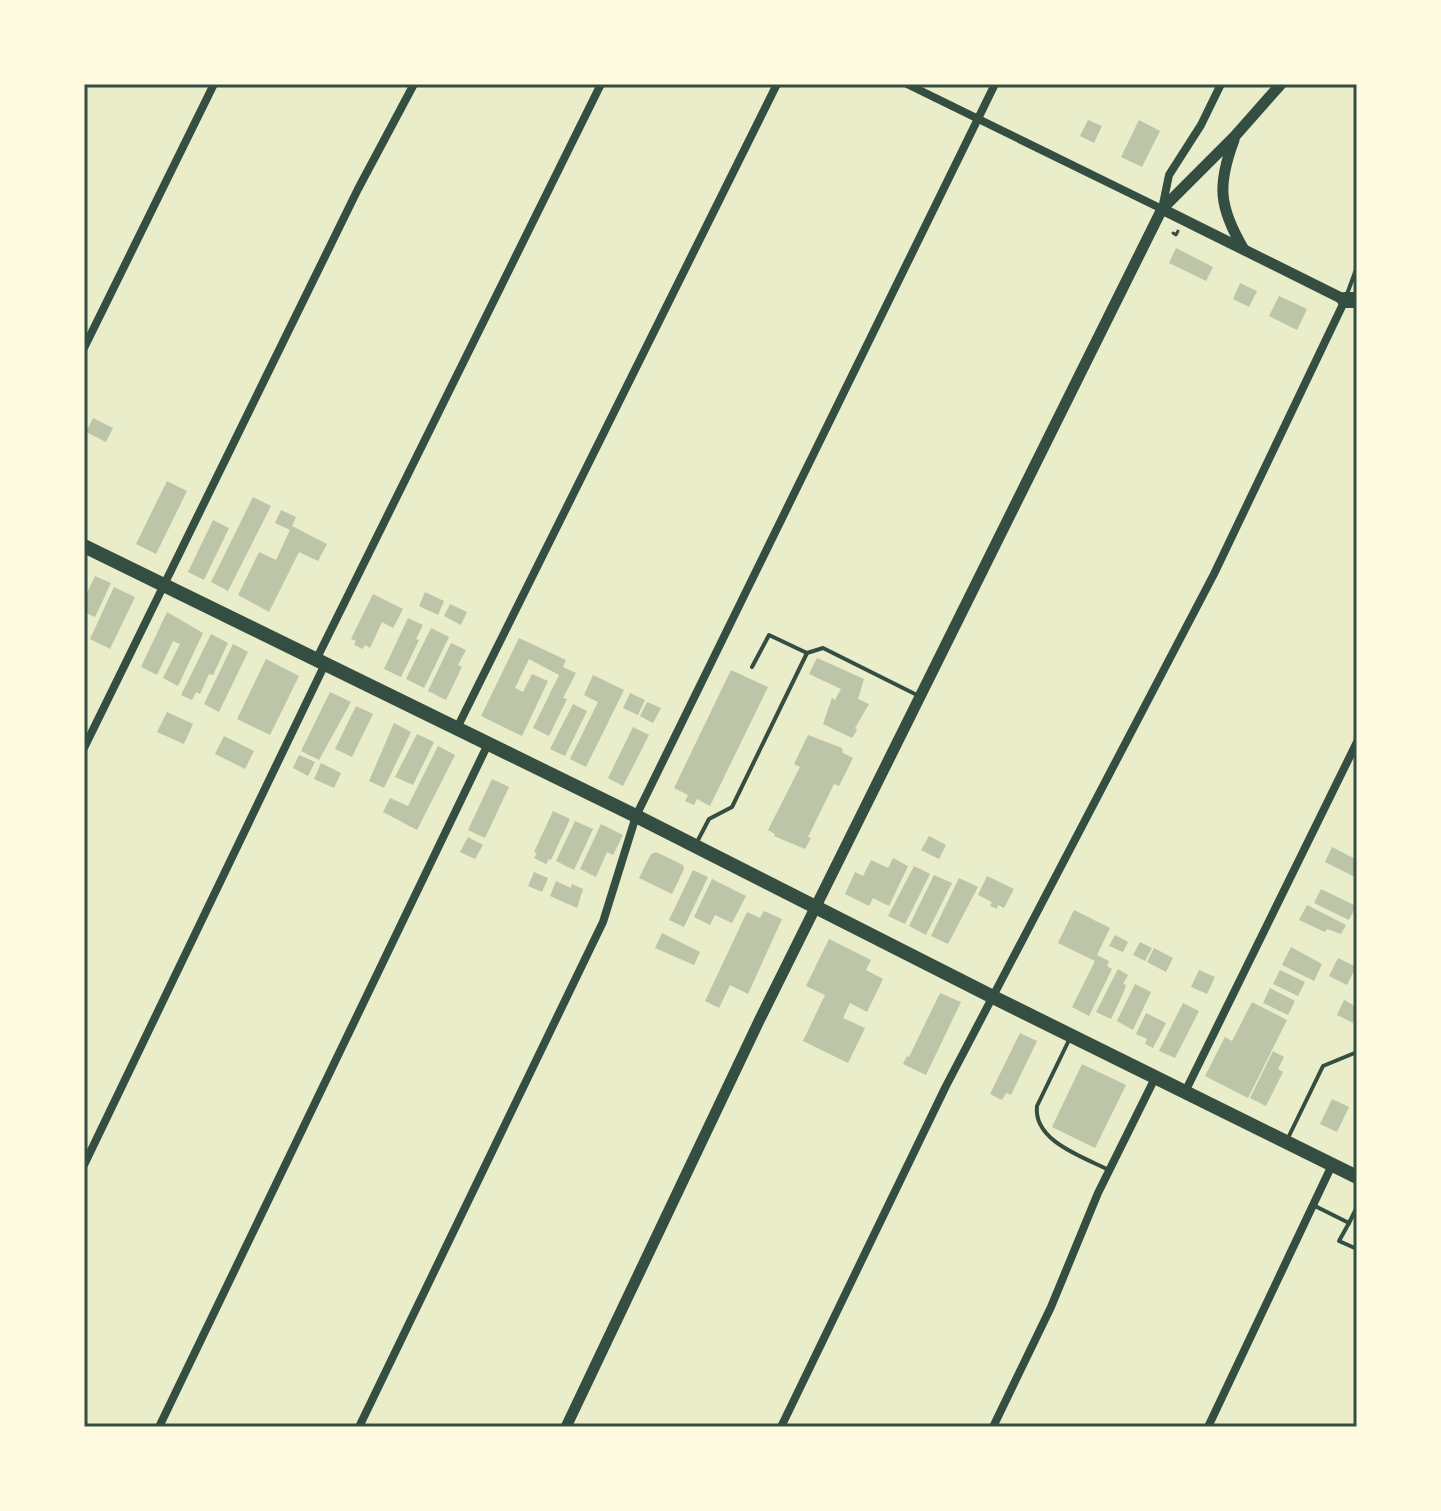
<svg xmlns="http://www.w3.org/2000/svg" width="1441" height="1511" font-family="Montserrat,sans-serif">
  <rect width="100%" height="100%" fill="#e9edc9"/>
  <g fill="#bcc5a7">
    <path d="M1088,120L1102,126L1094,143L1080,136Z"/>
    <path d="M1139,120L1160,131L1142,167L1121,157Z"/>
    <path d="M1176,248L1213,267L1206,281L1169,263Z"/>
    <path d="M1240,283L1257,291L1249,307L1233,299Z"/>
    <path d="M1279,296L1307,309L1297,330L1269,316Z"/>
    <path d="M93,418L113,428L106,442L86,432Z"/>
    <path d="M167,481L187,491L156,554L136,544Z"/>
    <path d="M253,497L271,506L228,591L211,582Z"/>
    <path d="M281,510L296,517L292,526L327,544L318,561L299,552L269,612L238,595L259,552L276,560L290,530L275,523Z"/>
    <path d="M213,520L229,528L204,580L188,572Z"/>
    <path d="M95,576L111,583L95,617L84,612V599Z"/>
    <path d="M114,587L135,597L110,649L90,639Z"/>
    <path d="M425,592L444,601L438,615L419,606Z"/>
    <path d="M373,594L403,609L393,628L382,622L370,648L365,645L363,649L354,645L356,641L351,639Z"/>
    <path d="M450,604L467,612L461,625L444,616Z"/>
    <path d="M167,612L203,633L178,686L163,678L180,644L173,641L157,675L141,667Z"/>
    <path d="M408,618L423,625L416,639L419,640L401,677L384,669Z"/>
    <path d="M431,628L449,637L424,688L406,679Z"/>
    <path d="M211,634L228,643L213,675L209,674L200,694L196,692L192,700L181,695Z"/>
    <path d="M519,638L566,660L563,667L576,673L563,698L567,699L549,736L533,728L559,675L529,659L515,688L523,692L532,674L548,681L522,736L481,716Z"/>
    <path d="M451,643L466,650L458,665L462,667L446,700L428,691Z"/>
    <path d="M233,644L248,652L219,712L204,704Z"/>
    <path d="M817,658L864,679L858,699L869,704L855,728L857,730L852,738L823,724L832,698L835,700L841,689L809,674Z"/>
    <path d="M266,659L299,676L270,735L237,719Z"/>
    <path d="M731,670L768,687L710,806L697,799L694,805L685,801L688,795L674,788Z"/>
    <path d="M593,675L624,690L586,767L570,759L598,702L584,695Z"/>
    <path d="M330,692L351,702L319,760L301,751Z"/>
    <path d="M630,693L645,700L638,715L623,708Z"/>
    <path d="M647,702L661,708L653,723L640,716Z"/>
    <path d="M573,704L587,711L565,756L550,749Z"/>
    <path d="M356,706L373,714L352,757L335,749Z"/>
    <path d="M167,712L193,724L184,744L157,732Z"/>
    <path d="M394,723L411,732L384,788L369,781Z"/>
    <path d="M633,727L649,735L623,786L608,778Z"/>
    <path d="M417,734L434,742L413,785L395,777Z"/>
    <path d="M808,735L842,748L843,753L853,758L839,786L834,784L808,837L811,838L805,849L774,836L775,834L768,830L800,767L794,764Z"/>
    <path d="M224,736L254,751L245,769L215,754Z"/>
    <path d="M438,746L455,755L417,830L383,812L390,798L408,806Z"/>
    <path d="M299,755L315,762L308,776L293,768Z"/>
    <path d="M321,763L341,773L334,788L314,779Z"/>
    <path d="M492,779L509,787L485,838L468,830Z"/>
    <path d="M553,811L570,819L551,860L549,859L546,864L534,858L537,853L534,852Z"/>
    <path d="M575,821L593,829L574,870L556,861Z"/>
    <path d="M601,824L623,835L613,855L607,852L596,877L580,869Z"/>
    <path d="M929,836L946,845L939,859L921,850Z"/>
    <path d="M468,837L483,845L475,859L460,852Z"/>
    <path d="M1332,847L1357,860V878L1325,862Z"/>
    <path d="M656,852L683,865L684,869L672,894L639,878L651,854Z"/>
    <path d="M893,858L908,866L889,906L873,898L869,906L845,894L855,872L863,876L871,860L888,868Z"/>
    <path d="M914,866L930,874L905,924L888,916Z"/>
    <path d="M693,870L708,877L684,927L669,920Z"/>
    <path d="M534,872L548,878L542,892L528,886Z"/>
    <path d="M934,875L952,883L926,935L909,926Z"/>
    <path d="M987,876L1014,889L1004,908L998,905L997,909L990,906L992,902L978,895Z"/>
    <path d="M959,878L978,887L948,944L931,936Z"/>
    <path d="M712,879L746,896L732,923L715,915L710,925L694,917Z"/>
    <path d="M556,881L571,888L572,884L583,889L577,908L550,896Z"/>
    <path d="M1321,889L1356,906L1349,920L1314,903Z"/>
    <path d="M1307,905L1346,925L1341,934L1327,929L1325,932L1299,920Z"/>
    <path d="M1074,910L1110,928L1097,955L1109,961L1107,966L1112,969L1089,1016L1072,1007L1095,961L1058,943Z"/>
    <path d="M764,911L782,919L748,994L730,985L719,1008L705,1001L747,912L760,918Z"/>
    <path d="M662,933L700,952L694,965L655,948Z"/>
    <path d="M1115,935L1128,942L1123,952L1109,946Z"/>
    <path d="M829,939L871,960L866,970L883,979L867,1012L850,1003L843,1018L865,1028L848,1063L803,1041L825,995L806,986Z"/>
    <path d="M1140,942L1152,948L1145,961L1133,955Z"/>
    <path d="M1291,947L1322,964L1314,981L1282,965Z"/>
    <path d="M1154,948L1173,958L1166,972L1147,962Z"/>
    <path d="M1338,958L1356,967L1347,985L1329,976Z"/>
    <path d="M1118,969L1128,975L1123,984L1126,985L1123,994L1111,1019L1096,1012Z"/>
    <path d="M1199,970L1215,977L1207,994L1191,987Z"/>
    <path d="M1280,970L1305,982L1298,996L1273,984Z"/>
    <path d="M1135,984L1151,992L1133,1030L1117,1021Z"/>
    <path d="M1270,988L1295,1001L1288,1015L1263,1003Z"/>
    <path d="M940,993L961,1002L926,1075L903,1064L907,1056L909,1057Z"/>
    <path d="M1344,1000L1357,1007L1353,1023L1337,1015Z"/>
    <path d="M1252,1002L1287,1020L1248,1098L1205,1076L1225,1037L1232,1041Z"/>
    <path d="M1183,1003L1199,1011L1175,1058L1159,1051Z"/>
    <path d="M1146,1013L1166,1023L1153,1048L1145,1044L1147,1039L1136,1034Z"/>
    <path d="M1020,1033L1037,1041L1011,1095L1006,1093L1002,1100L990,1094Z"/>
    <path d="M1273,1051L1284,1057L1278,1069L1283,1072L1266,1106L1250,1098Z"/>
    <path d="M1082,1064L1126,1085L1095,1148L1052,1127Z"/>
    <path d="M1332,1099L1349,1107L1337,1132L1320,1124Z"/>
  </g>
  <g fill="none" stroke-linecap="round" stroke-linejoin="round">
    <path stroke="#344e41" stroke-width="3" d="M1173,233L1176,235L1178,231"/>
    <g stroke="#344e41" stroke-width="4">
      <path d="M1347,294L1357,267"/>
      <path d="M752,667L769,635L807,653"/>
      <path d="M697,842L709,819L732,807L807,653L823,648L919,696"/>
      <path d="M1070,1038L1037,1106C1033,1141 1083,1157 1109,1170"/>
      <path d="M1287,1140L1323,1066L1357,1052"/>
      <path d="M1315,1206L1349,1223L1357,1207"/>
      <path d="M1349,1223L1339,1241L1357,1249"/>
    </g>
    <g stroke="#344e41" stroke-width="8">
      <path d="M907,84L1162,209L1169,175L1201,125L1221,84"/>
      <path d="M84,348L214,84"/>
      <path d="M316,660L601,84"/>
      <path d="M457,728L777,84"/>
      <path d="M84,748L358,189L414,84"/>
      <path d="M1185,1092L1357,742"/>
      <path d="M84,1165L325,664"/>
      <path d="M159,1427L488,744"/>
      <path d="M359,1427L603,922L636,816L995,84"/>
      <path d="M781,1427L946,1086L1214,574L1345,300"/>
      <path d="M993,1427L1051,1307L1098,1193L1155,1078"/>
      <path d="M1208,1427L1332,1165"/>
    </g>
    <g stroke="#344e41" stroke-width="11">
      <path d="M1234,140C1217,185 1219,207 1243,248"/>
      <path d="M1162,209L1349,302"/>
      <path d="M566,1427L759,1021L1162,209L1235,136L1281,84"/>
    </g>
    <path stroke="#344e41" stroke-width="14" d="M84,546L636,816L993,997L1357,1177"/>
    <path stroke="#344e41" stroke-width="16" d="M1345,300H1357"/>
  </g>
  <rect width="1441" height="1511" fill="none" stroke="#fefae0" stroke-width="172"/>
  <rect x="86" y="86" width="1269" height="1339" fill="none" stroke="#344e41" stroke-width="3"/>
</svg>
